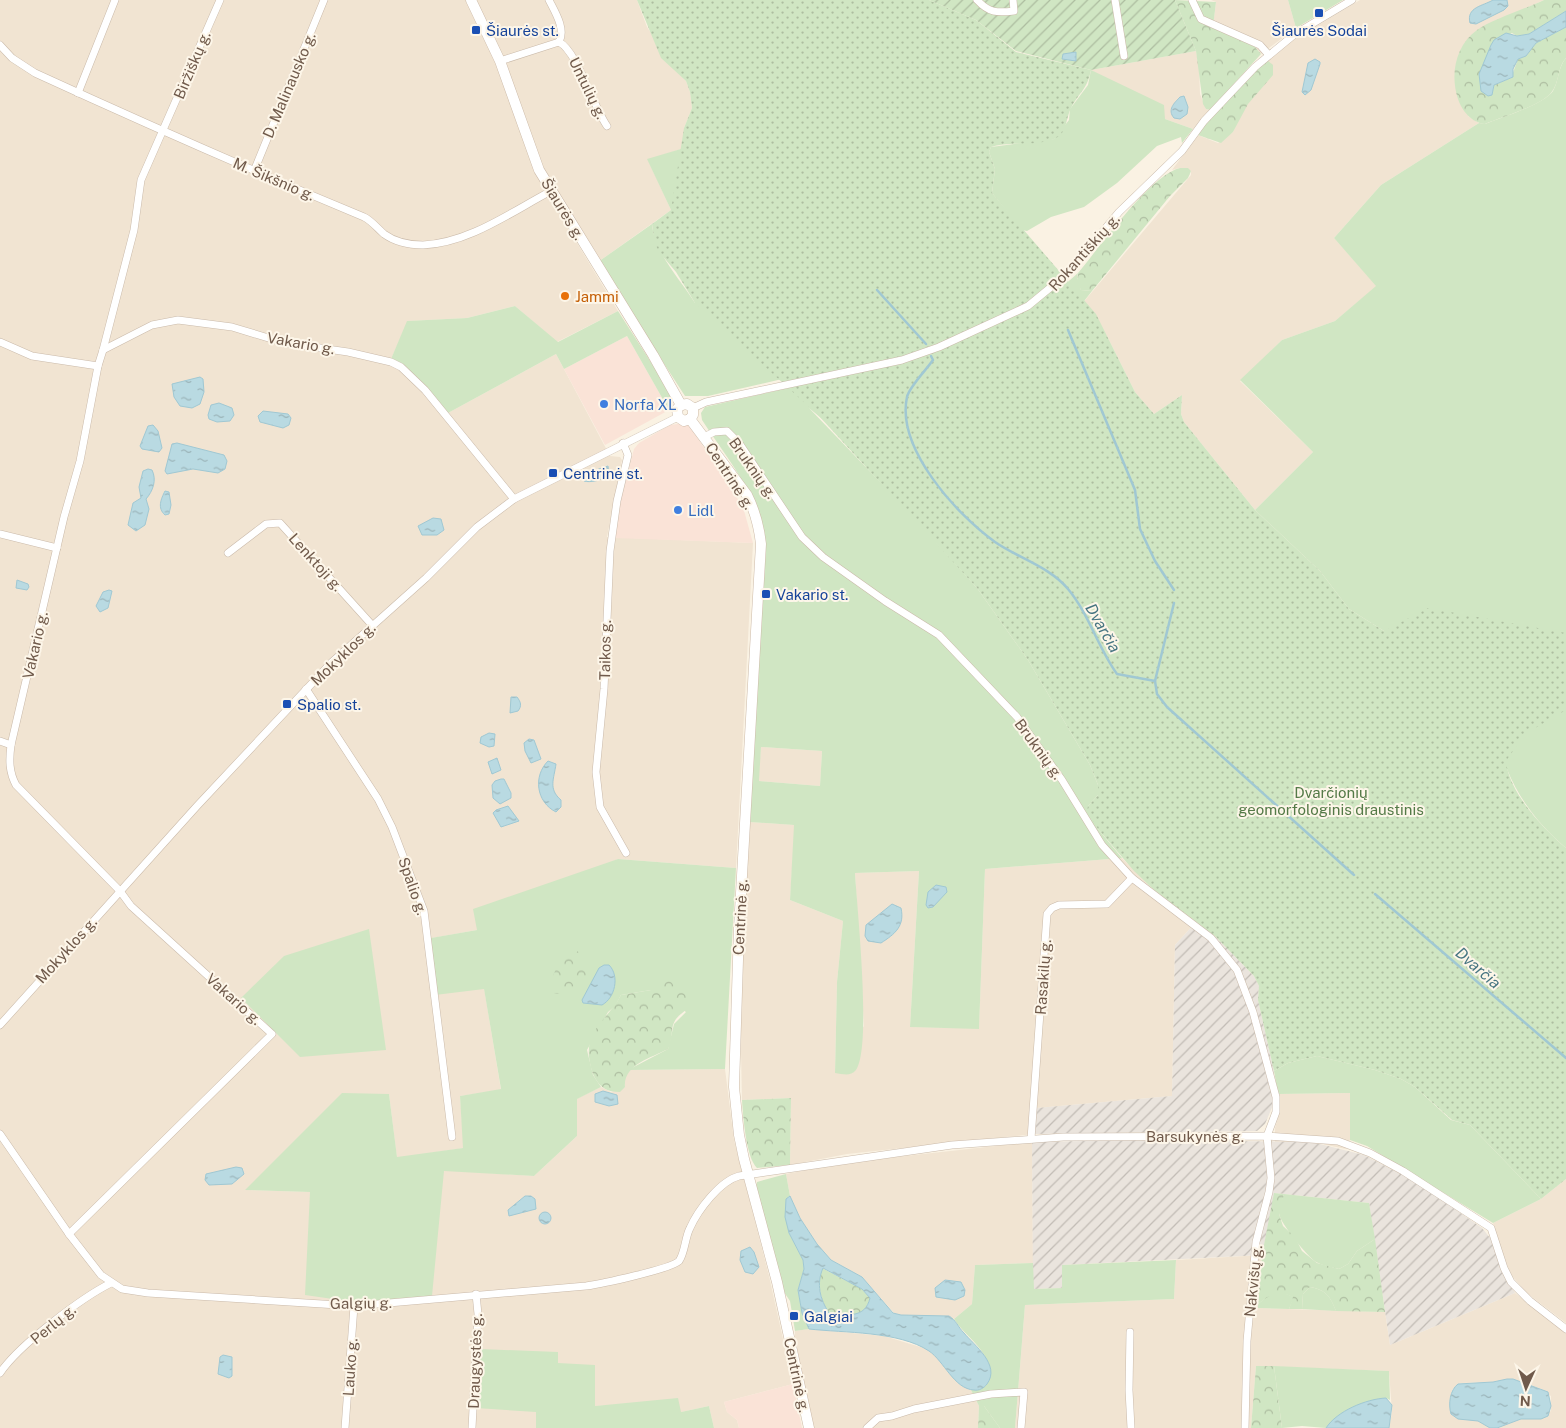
<svg xmlns="http://www.w3.org/2000/svg" width="1566" height="1428" font-family="'Public Sans',sans-serif">
  <defs>
    <pattern id="industrial-furrows" width="10" height="10" patternUnits="userSpaceOnUse" patternTransform="scale(1.25)"><rect width="10" height="10" fill="#eae4dd"/><path d="M-1 1l2-2M0 10L10 0M9 11l2-2" fill="none" stroke="#c2bcb5"/></pattern>
    <pattern id="forest-crowns" width="20" height="18" patternUnits="userSpaceOnUse" patternTransform="scale(1.25)"><rect width="20" height="18" fill="#d0e6c3"/><path d="M2 6a3 3 0 1 1 6 0M12 15a3 3 0 1 1 6 0" fill="none" stroke="#adbda0"/></pattern>
    <pattern id="park-dots" width="8" height="8" patternUnits="userSpaceOnUse" patternTransform="scale(1.25)"><rect width="8" height="8" fill="#d0e6c3"/><path d="M2 2h.1M6 6h.1" fill="none" stroke="#adbda0" stroke-width="1.8" stroke-linecap="round"/></pattern>
    <pattern id="garden-furrows" width="10" height="10" patternUnits="userSpaceOnUse" patternTransform="scale(1.25)"><rect width="10" height="10" fill="#d0e6c3"/><path d="M-1 1l2-2M0 10L10 0M9 11l2-2" fill="none" stroke="#adbda0"/></pattern>
    <pattern id="water-ripples" width="26" height="14" patternUnits="userSpaceOnUse" patternTransform="scale(1.25)"><rect width="26" height="14" fill="#b9dae2"/><path d="M2 4q2-2 4 0t4 0M15 11q2-2 4 0t4 0" fill="none" stroke="#9bb4b9"/></pattern>
  </defs>
  <rect width="100%" height="100%" fill="#faf2e3"/>
  <g fill="#f1e4d2">
    <path d="M0,0H466L499,67L542,185L618,311L557,342L515,306L467,318L408,321L391,359L415,375L448,413L556,354L610,456L620,457L622,460L607,537L753,543L736,868L618,859L477,930L432,938L433,954L484,988L501,1090L460,1096L464,1148L397,1158L389,1094L246,1190L310,1192L444,1170L534,1176L577,1136L576,1099L601,1087L611,1092L625,1087L624,1077L628,1070L725,1069L734,1140L769,1276L793,1384L724,1402L727,1412L737,1420L739,1428H714L709,1406L681,1412L635,1404L595,1406L557,1363L558,1352L537,1412L536,1428H0Z"/>
    <path d="M475,0H637L647,27L677,72L686,81L690,92L692,108L684,128L691,146L648,160L671,210L598,262L545,171Z"/>
    <path d="M1211,0H1288L1296,28L1261,54L1255,47L1213,27L1216,2Z"/>
    <path d="M1360,0H1544L1478,30L1468,116L1479,123L1381,185L1334,238L1377,286L1335,321L1282,340L1240,381L1313,452L1255,510L1184,422L1181,414L1182,395L1154,414L1135,392L1107,336L1081,305L1191,175V171L1180,168L1172,170L1198,135L1218,143L1233,132L1267,60L1280,48Z"/>
    <path d="M1196,51L1199,68L1200,94L1206,109L1210,110L1193,129L1165,119L1091,70Z"/>
    <path d="M761,747L822,751L820,786L758,781Z"/>
    <path d="M749,822L795,825L790,900L843,921L837,982L835,1072L864,1026L855,873L919,871L910,1027L979,1028L985,869L1122,858L1154,890L1197,921L1175,945L1172,1096L1037,1108L1034,1134L847,1154L790,1165L791,1098L742,1100L740,1002Z"/>
    <path d="M1350,1093V1140L1346,1149L1312,1142H1275V1128L1280,1111L1278,1094Z"/>
    <path d="M1032,1142L1033,1263L975,1265L972,1304L954,1319L949,1316L901,1315L894,1313L862,1277L831,1260L817,1244L800,1218L790,1196L786,1174L842,1163Z"/>
    <path d="M1566,1179V1323L1527,1293L1512,1276L1505,1260L1493,1223L1541,1199Z"/>
    <path d="M1262,1255L1258,1308L1385,1312L1390,1345L1515,1293L1566,1333V1428H1497L1521,1419H1540L1551,1411V1396L1541,1389L1513,1379L1493,1382L1462,1383L1458,1384L1452,1390L1450,1405L1451,1414L1478,1421L1490,1428H1389L1392,1412L1389,1371L1256,1366L1251,1428H1015L1025,1305L1174,1299L1176,1260Z"/>
    <path d="M809,1329L884,1336L927,1349L938,1357L958,1382L971,1390L979,1406L978,1428H813L795,1347V1331Z"/>
  </g>
  <g fill="#fae3d7">
    <path d="M627,336L669,410L605,445L564,369Z"/>
    <path d="M685,423L689,425L743,507L753,543L614,538L618,510L634,449L639,443L670,425Z"/>
    <path d="M793,1384L802,1428H739L737,1420L727,1412L724,1402Z"/>
  </g>
  <g fill="url(#industrial-furrows)">
    <path d="M1197,921L1216,937L1254,976L1259,986L1258,1000L1274,1071L1273,1105L1265,1124L1257,1131L1034,1134L1037,1108L1172,1096L1175,945Z"/>
    <path d="M1133,1140L1312,1142L1364,1155L1416,1182L1482,1228L1491,1239L1505,1276L1515,1293L1390,1345L1369,1203L1275,1193L1262,1255L1062,1265V1288L1033,1289L1032,1142Z"/>
  </g>
  <g fill="#d0e6c3" fill-rule="evenodd">
    <path d="M1288,0H1343L1296,28Z"/>
    <path d="M1566,58V848C1541,827 1519,800 1507,769L1384,631L1349,609L1320,571L1255,510L1313,452L1240,380L1282,340L1335,321L1376,286L1334,238L1381,185L1479,123L1485,124C1502,117 1543,105 1553,91C1559,80 1558,67 1566,58Z"/>
    <path d="M1091,70L1164,105L1165,119L1193,129L1182,143L1181,137L1157,146L1117,183L1084,207L1051,217L1027,231L1022,230L992,193L995,169L989,152L991,147L1054,139L1069,120L1070,109L1088,85Z"/>
    <path d="M691,146L848,368L778,380L708,396H685L598,262L652,224C654,252 680,279 695,303L671,210L647,159Z"/>
    <path d="M1078,273L1077,277L1081,290L1092,291L1081,305L1119,664L809,408L906,509L977,588L1028,660L1090,765L1098,785V795L1088,806L1098,829L1122,858L985,869L979,1029L910,1027L919,871L855,873C857,908 872,1047 856,1070C850,1077 843,1074 835,1073L837,982L843,921L790,900L794,825L749,822L766,547C762,498 727,459 702,420L701,413L705,407L810,383L1053,295ZM761,747L822,751L820,786L759,781Z"/>
    <path d="M515,306L558,342L618,311L672,395L669,410L627,336L564,369L556,354L448,413L415,375L391,359L407,321L467,318Z"/>
    <path d="M618,859L736,868L725,1069L628,1070L668,1049L674,1024L686,1012L651,990L621,995L615,1006L608,1012L587,1050L593,1075L601,1087L577,1099V1136L534,1176L444,1171L432,1296L354,1302L305,1295L310,1192L245,1190L342,1093L389,1094L397,1157L463,1148L460,1096L501,1089L484,989L435,995L431,938L477,930L473,909Z"/>
    <path d="M369,929L386,1050L300,1057L241,998L284,956Z"/>
    <path d="M1317,1056L1375,1070L1401,1079L1415,1087L1451,1120L1470,1125L1541,1199L1493,1223L1367,1146L1350,1140V1093L1278,1094L1274,1071L1288,1063Z"/>
    <path d="M786,1174L790,1196L788,1197L789,1233L803,1260L804,1269L798,1290L802,1313L809,1329L795,1331L790,1301L784,1292L756,1187L757,1182Z"/>
    <path d="M1284,1194L1369,1203L1375,1239L1357,1251L1348,1264L1339,1269C1332,1267 1323,1266 1316,1262C1308,1257 1279,1222 1279,1213C1279,1207 1282,1200 1284,1194Z"/>
    <path d="M1176,1260L1174,1299L1025,1305L1015,1428H1000L984,1406H979L971,1390C992,1390 992,1371 984,1355C977,1342 962,1332 954,1319L972,1304L975,1265L1033,1263L1034,1289L1062,1288V1265Z"/>
    <path d="M1310,1287C1326,1290 1330,1296 1336,1311L1302,1309L1303,1294Z"/>
    <path d="M1271,1293H1284L1294,1297L1289,1309L1258,1308V1304Z"/>
    <path d="M480,1349L558,1352V1363L595,1365V1406L678,1398L681,1412L709,1406L714,1428H536V1412L476,1408Z"/>
    <path d="M1274,1366L1389,1371L1390,1400L1386,1398L1344,1412L1326,1428L1302,1426L1282,1428Z"/>
  </g>
  <g fill="url(#forest-crowns)">
    <path d="M1175,0L1216,2L1213,27L1255,47L1261,54L1210,110L1206,109L1203,104L1196,51Z"/>
    <path d="M1544,0H1566V11L1529,34L1517,36L1512,33C1480,52 1485,56 1494,90V85L1511,78L1518,59L1526,56L1536,43L1566,27V58C1557,67 1560,82 1551,93C1540,106 1502,117 1485,124C1472,123 1462,111 1458,99C1450,75 1455,46 1477,30C1491,20 1527,8 1544,0Z"/>
    <path d="M1267,60L1273,65V75L1248,104L1233,132L1221,143L1198,135L1206,123Z"/>
    <path d="M1180,168H1188L1191,171L1188,178L1170,196L1092,291L1081,290L1077,282L1078,273C1100,247 1150,175 1180,168Z"/>
    <path d="M575,950L587,957C593,975 581,985 567,995L553,993L550,987C551,975 563,953 575,950Z"/>
    <path d="M662,979L686,984C697,1016 679,1007 673,1025C671,1033 672,1041 668,1049C651,1058 623,1065 625,1087L620,1092C607,1092 601,1088 595,1078C592,1073 591,1068 590,1063C583,1030 608,1020 621,995L651,990Z"/>
    <path d="M791,1098L790,1165L757,1168C746,1158 743,1116 742,1100Z"/>
    <path d="M1274,1193L1284,1194L1279,1214L1283,1226L1295,1237L1302,1251L1317,1263L1339,1269L1348,1264L1357,1251L1375,1239L1385,1312L1336,1311C1330,1296 1326,1290 1310,1287L1303,1294L1302,1309H1289L1293,1297C1278,1290 1271,1294 1258,1304L1262,1255Z"/>
    <path d="M822,1268L862,1289L870,1298C865,1319 847,1315 829,1314C820,1298 817,1285 822,1268Z"/>
    <path d="M1256,1366H1274L1282,1428H1251Z"/>
    <path d="M979,1406H984L1000,1428H978Z"/>
  </g>
  <path fill="url(#park-dots)" d="M637,0H929L976,20L1016,52L1091,70C1087,90 1080,91 1071,108C1067,116 1067,125 1062,133C1050,149 1009,140 991,147L989,152L995,169L992,193L1096,314L1135,392L1154,414L1182,395L1181,414L1184,422L1255,510L1320,571L1349,609L1384,631L1428,608L1566,633V710L1525,734L1506,761C1509,793 1543,828 1566,848V1179L1541,1199L1470,1125L1452,1120L1415,1087L1401,1079L1375,1070L1317,1056L1288,1063L1274,1071L1258,1000L1259,986L1254,976L1216,937L1154,890L1134,871L1098,829L1087,811L1088,806L1098,795V785L1090,765L1028,660L977,588L819,416L695,303L676,272L660,253L655,244L652,224L671,210L684,128L692,108L690,92L686,81L661,58Z"/>
  <path fill="url(#garden-furrows)" d="M929,0H1175L1196,51L1091,70L1016,51L976,20Z"/>
  <g fill="url(#water-ripples)" stroke="#a0c8d3" fill-rule="evenodd">
    <path d="M1493,0H1507L1508,6L1504,10L1476,24L1470,23C1466,7 1483,6 1493,0Z"/>
    <path d="M1566,11V27L1536,43L1526,56L1518,59L1513,69V77L1494,85L1492,95L1488,96L1481,91L1479,74L1491,45L1494,40L1506,33L1517,36L1529,34Z"/>
    <path d="M1076,52V61L1062,59L1063,54Z"/>
    <path d="M1315,59L1320,62V64L1311,90L1305,95L1302,92L1308,63Z"/>
    <path d="M1184,96L1188,107L1187,114L1180,119L1174,118C1167,110 1174,103 1180,97Z"/>
    <path d="M200,377L203,379L204,392L200,404L192,408L180,406L174,397L172,384Z"/>
    <path d="M219,403L232,408L234,415L230,421L217,422L209,419L208,415L211,405Z"/>
    <path d="M263,411L288,414L291,418L289,425L283,428L260,422L258,416Z"/>
    <path d="M153,425L158,431L162,448L159,452L142,449L140,446L148,426Z"/>
    <path d="M177,443L224,455L227,461L225,469L218,473L193,469L167,474L165,471L172,444Z"/>
    <path d="M608,466L609,475C603,480 590,483 584,481L583,476L587,473Z"/>
    <path d="M148,469L152,470C157,480 153,491 146,499L149,509L145,525L136,531L128,525L133,503L141,498L139,487L143,471Z"/>
    <path d="M165,491L169,492L171,505L169,514L165,515C157,508 161,499 165,491Z"/>
    <path d="M433,518L441,519L444,530L437,535H422L418,526Z"/>
    <path d="M17,580L28,584L29,587L27,590L16,588Z"/>
    <path d="M109,590L112,591L108,608L100,612L96,606L103,592Z"/>
    <path d="M511,697H517C521,702 522,706 518,711L510,713Z"/>
    <path d="M489,733L495,734L494,746L489,747L480,743L481,737Z"/>
    <path d="M529,739L534,740L541,759L531,763L525,751L524,743Z"/>
    <path d="M497,758L501,770L492,774L488,762Z"/>
    <path d="M548,761L556,764C554,779 548,789 561,800V807L556,812C536,802 533,776 548,761Z"/>
    <path d="M501,779H504L511,793V798L500,804L493,798L492,785L495,781Z"/>
    <path d="M508,806L519,821L501,827L493,813L496,810Z"/>
    <path d="M936,885L946,887L947,892L933,907L928,908L926,905L928,892Z"/>
    <path d="M892,904L901,908C905,926 895,934 881,943L868,941L865,936L866,925Z"/>
    <path d="M604,965H609C620,976 615,998 602,1005L583,1003L582,1000L599,968Z"/>
    <path d="M603,1091L617,1095L618,1104L609,1106L595,1102V1094Z"/>
    <path d="M236,1167L242,1168L244,1174L232,1184L209,1185L205,1180L206,1174Z"/>
    <path d="M525,1196H531L535,1199L536,1209L509,1216L508,1210Z"/>
    <path d="M790,1196L800,1218L817,1244L831,1260L862,1277L893,1313L901,1315L949,1316C956,1320 958,1327 964,1333C974,1345 1001,1365 987,1384C984,1388 979,1391 974,1390C954,1389 944,1361 929,1351C899,1331 844,1333 809,1329L802,1313L798,1290L804,1269L803,1260L789,1233L785,1217L786,1199ZM823,1268L862,1289L870,1298C865,1319 847,1315 829,1313C820,1299 816,1284 823,1268Z"/>
    <circle cx="545" cy="1218" r="6"/>
    <path d="M750,1247L754,1252L759,1267L753,1274L745,1272L740,1260L741,1251Z"/>
    <path d="M945,1280L961,1282L965,1290L964,1296L955,1300L936,1297L935,1288Z"/>
    <path d="M223,1355L232,1357V1376L229,1378L218,1374L220,1357Z"/>
    <path d="M1507,1379H1513L1548,1392L1551,1406L1548,1416L1541,1419H1521L1497,1428H1490L1478,1421L1458,1419L1451,1414C1448,1404 1450,1390 1458,1384L1493,1382Z"/>
    <path d="M1386,1398L1392,1405L1389,1428H1326C1337,1411 1366,1399 1386,1398Z"/>
  </g>
  <g fill="none" stroke-linecap="round" stroke-linejoin="round">
    <g stroke="#a0c8d3" stroke-width="2.5">
      <path d="M877,290L926,344"/>
      <path d="M1068,330L1135,490L1140,529L1155,561L1174,590"/>
      <path d="M931,356L933,360C927,369 909,387 907,397C896,448 956,514 995,542C1018,558 1050,567 1068,589C1089,614 1098,648 1117,674L1155,681L1157,694L1167,707L1354,875"/>
      <path d="M1155,681L1174,603"/>
      <path d="M1375,894L1566,1058"/>
    </g>
    <defs>
      <g id="minor">
        <path d="M549,0C555,12 566,29 559,42C577,51 593,106 607,126"/>
        <path d="M977,0C989,13 997,13 1014,11L1013,0"/>
        <path d="M1115,0L1124,56"/>
        <path d="M1192,0L1201,19L1260,45L1268,54"/>
        <path d="M0,45L12,58L35,73C144,123 253,171 364,217C372,221 377,228 384,234C395,242 409,245 423,245C469,243 511,212 551,191"/>
        <path d="M500,61L559,42"/>
        <path d="M78,93L115,0"/>
        <path d="M254,171L324,0"/>
        <path d="M0,342L32,356L98,366"/>
        <path d="M103,350L134,230L141,180L220,0"/>
        <path d="M693,408L706,402L902,360L939,347L1028,306L1068,273L1119,212L1182,151L1204,121L1255,67L1295,34L1352,0"/>
        <path d="M704,437L714,432L727,431L739,443L802,537L823,557L885,601L939,635L1017,717L1062,780L1102,845L1132,878L1211,938L1237,970L1253,1012L1276,1097V1112L1267,1136L1271,1178L1269,1192L1256,1242L1247,1341L1245,1428"/>
        <path d="M623,443L628,455L617,501L610,551L604,689L596,772L600,807L626,853"/>
        <path d="M0,534L57,548"/>
        <path d="M228,553L266,524L280,523L372,625"/>
        <path d="M306,689L378,799L392,827L424,911L452,1137"/>
        <path d="M0,741L11,745"/>
        <path d="M0,1025L197,806L332,662L426,578L477,527L514,499L678,417"/>
        <path d="M0,1134L69,1234L101,1275L122,1289L148,1293L354,1306L586,1286C600,1284 671,1269 679,1261C685,1253 685,1237 690,1228C698,1210 720,1181 739,1176L952,1145L1063,1137L1267,1136L1338,1141L1370,1153L1403,1171L1491,1228L1504,1268L1511,1282L1530,1301L1566,1329"/>
        <path d="M1031,1139L1047,914L1052,908L1059,905L1107,904L1132,878"/>
        <path d="M69,1234L272,1034L131,906L120,891L16,785C9,772 9,760 11,745L64,517L80,461L98,366L103,350L152,325L178,320L232,327L285,343L348,352L391,362L401,367L425,390L514,499"/>
        <path d="M1130,1332L1129,1390L1131,1428"/>
        <path d="M0,1373C19,1345 81,1298 111,1283"/>
        <path d="M345,1428L354,1306"/>
        <path d="M472,1428L478,1314L476,1294"/>
        <path d="M867,1428L878,1418L892,1416L914,1409L991,1394L1024,1392L1021,1428"/>
      </g>
      <g id="secondary">
        <path d="M471,0L500,61L539,170L653,355L681,405"/>
        <path d="M681,405L677,409L678,417L684,421L690,419"/>
        <path d="M681,405L687,404L693,408V415L690,419"/>
        <path d="M690,419L747,495C755,511 759,526 761,544L739,928L734,1087L739,1135L744,1159L777,1282L809,1428"/>
      </g>
    </defs>
    <use href="#minor" stroke="#cabaaa" stroke-width="8"/>
    <use href="#secondary" stroke="#cdbba9" stroke-width="11"/>
    <use href="#minor" stroke="#fff" stroke-width="7"/>
    <use href="#secondary" stroke="#fff" stroke-width="10"/>
  </g>
  <g fill="#1a4fb4" stroke="#fdf6e9" stroke-width="2">
    <rect x="1314" y="8" width="10" height="10" rx="2.5"/>
    <rect x="471" y="25" width="10" height="10" rx="2.5"/>
    <rect x="548" y="468" width="10" height="10" rx="2.5"/>
    <rect x="761" y="589" width="10" height="10" rx="2.5"/>
    <rect x="282" y="699" width="10" height="10" rx="2.5"/>
    <rect x="789" y="1311" width="10" height="10" rx="2.5"/>
  </g>
  <circle fill="#e8710a" stroke="#fdf6e9" stroke-width="2" cx="565" cy="296" r="5"/>
  <g fill="#3f7fe0" stroke="#fdf6e9" stroke-width="2">
    <circle cx="604" cy="404" r="5"/>
    <circle cx="678" cy="510" r="5"/>
  </g>
  <g text-anchor="middle" dominant-baseline="central" stroke-width="4" stroke-linejoin="round" paint-order="stroke">
    <g font-size="15" fill="#164399" stroke="#fdf6e9" text-anchor="start">
      <text x="486" y="30">Šiaurės st.</text>
      <text x="1319" y="30" text-anchor="middle">Šiaurės Sodai</text>
      <text x="563" y="473">Centrinė st.</text>
      <text x="776" y="594">Vakario st.</text>
      <text x="297" y="704">Spalio st.</text>
      <text x="804" y="1316">Galgiai</text>
    </g>
    <g font-size="15" fill="#705a4b" stroke="#fdf6e9">
      <text transform="translate(192 65) rotate(-67)">Biržiškų g.</text>
      <text transform="translate(289 85) rotate(-67)">D. Malinausko g.</text>
      <text transform="translate(588 88) rotate(64)">Untulių g.</text>
      <text transform="translate(274 179) rotate(23)">M. Šikšnio g.</text>
      <text transform="translate(563 209) rotate(59)">Šiaurės g.</text>
      <text transform="translate(1084 252) rotate(-48)">Rokantiškių g.</text>
      <text transform="translate(301 343) rotate(10)">Vakario g.</text>
      <text transform="translate(753 468) rotate(55)">Bruknių g.</text>
      <text transform="translate(730 476) rotate(57)">Centrinė g.</text>
      <text transform="translate(316 562) rotate(48)">Lenktoji g.</text>
      <text transform="translate(35 645) rotate(-77)">Vakario g.</text>
      <text transform="translate(605 650) rotate(-89)">Taikos g.</text>
      <text transform="translate(343 654) rotate(-44)">Mokyklos g.</text>
      <text transform="translate(1039 749) rotate(54)">Bruknių g.</text>
      <text transform="translate(413 886) rotate(71)">Spalio g.</text>
      <text transform="translate(740 917) rotate(-87)">Centrinė g.</text>
      <text transform="translate(66 950) rotate(-48)">Mokyklos g.</text>
      <text transform="translate(1043 977) rotate(-86)">Rasakilų g.</text>
      <text transform="translate(234 999) rotate(42)">Vakario g.</text>
      <text x="1195" y="1136">Barsukynės g.</text>
      <text transform="translate(1253 1281) rotate(-84)">Nakvišų g.</text>
      <text transform="translate(361 1303) rotate(-1)">Galgių g.</text>
      <text transform="translate(53 1324) rotate(-39)">Perlų g.</text>
      <text transform="translate(475 1361) rotate(-88)">Draugystės g.</text>
      <text transform="translate(350 1367) rotate(-86)">Lauko g.</text>
      <text transform="translate(797 1375) rotate(78)">Centrinė g.</text>
    </g>
    <g font-size="15" fill="#c56008" stroke="#fdf6e9" text-anchor="start">
      <text x="575" y="296">Jammi</text>
    </g>
    <g font-size="15" fill="#366cbe" stroke="#fdf6e9" text-anchor="start">
      <text x="614" y="404">Norfa XL</text>
      <text x="688" y="510">Lidl</text>
    </g>
    <g font-size="15" fill="#547a47" stroke="#fdf6e9">
      <text x="1331" y="792">Dvarčionių<tspan x="1331" dy="17">geomorfologinis draustinis</tspan></text>
    </g>
    <g font-size="16" font-style="italic" fill="#477582" stroke="#fdf6e9">
      <text transform="translate(1103 628) rotate(60)">Dvarčia</text>
      <text transform="translate(1478 968) rotate(41)">Dvarčia</text>
    </g>
  </g>
  <g transform="translate(1526 1388) rotate(183)" stroke="#fdf6e9" stroke-width="4" paint-order="stroke">
  <path d="M0-4L9 19L0 12L-9 19Z" fill="#705a4b"/>
  <text y="-8" font-size="14" font-weight="bold" text-anchor="middle" fill="#705a4b">N</text>
  </g>
</svg>
